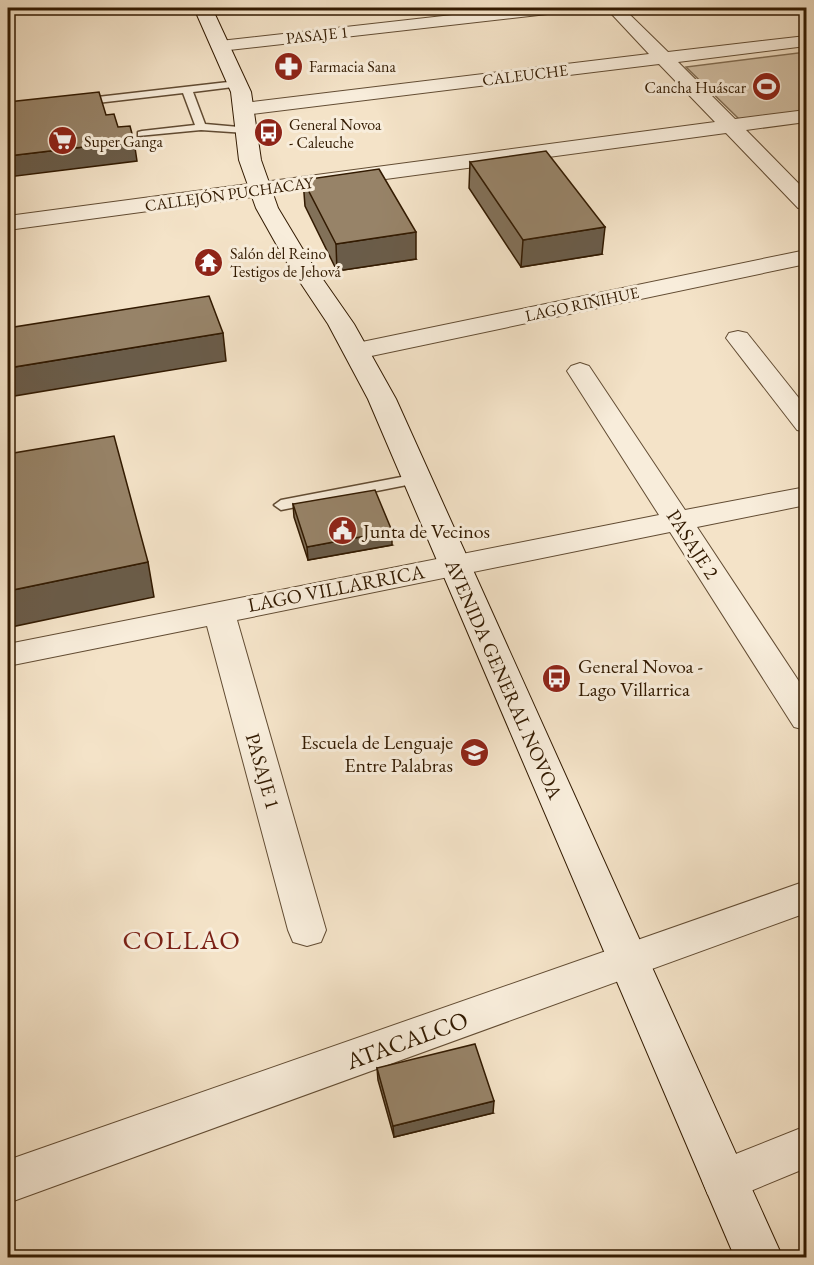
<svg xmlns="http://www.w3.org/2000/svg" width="814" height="1265" font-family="'EB Garamond',serif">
  <rect width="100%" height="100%" fill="#f4e3c8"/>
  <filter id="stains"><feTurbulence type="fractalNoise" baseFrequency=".00333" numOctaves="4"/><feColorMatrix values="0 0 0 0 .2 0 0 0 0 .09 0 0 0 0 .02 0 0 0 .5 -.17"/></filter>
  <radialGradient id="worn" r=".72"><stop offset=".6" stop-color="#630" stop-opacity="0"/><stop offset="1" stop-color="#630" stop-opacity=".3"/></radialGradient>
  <path fill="#d3c1a6" stroke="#826e54" stroke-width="1.5" d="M806,52V111L740,120L686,67Z"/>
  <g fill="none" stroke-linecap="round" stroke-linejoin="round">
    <defs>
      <g id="service">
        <path d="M616,8H651C642,13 621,15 612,10Z"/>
        <path d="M237,81L242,84L241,86L193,92L205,124L250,128V132L246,133L201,130L138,136V132L142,131L195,125L183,93L80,105L75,102L80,99Z"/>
        <path d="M417,474L424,479L422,482L281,510L274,505L281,500Z"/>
      </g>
      <g id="minor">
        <path d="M514,8H565L562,12L556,13L220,51L214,50L211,46L214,42L220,41Z"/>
        <path d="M606,8H623L668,52L806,36V46L678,62L735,119L806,110V122L746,130L806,191V209L798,208L726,133L8,230V216L715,122L659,64L244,115L237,113L234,109L237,105L244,103L649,54Z"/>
        <path d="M806,250V264L357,359L348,356L344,351L348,346L357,343Z"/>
        <path d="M738,331L747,333L806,407V432L797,430L726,338L729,333Z"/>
        <path d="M580,363L589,366L685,510L806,487V505L697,527L806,692V730L794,727L670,532L237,620L326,930L321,942L307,946L293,942L288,930L207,626L8,666V644L659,515L567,371L571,366Z"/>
        <path d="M806,881V913L8,1203V1160Z"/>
        <path d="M806,1126V1168L724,1202L708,1195L702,1180L708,1165Z"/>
      </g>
      <path id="secondary" d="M194,8H212L251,92L261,160L278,208L308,258L354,324L396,399L783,1258H735L368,399L328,324L284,258L256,208L239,160L231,92Z"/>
    </defs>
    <use href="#service" stroke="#624c33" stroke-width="3"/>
    <use href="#minor" stroke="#624c33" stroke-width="2"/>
    <use href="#secondary" stroke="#321a01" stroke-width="2"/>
    <use href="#service" fill="#f8eddb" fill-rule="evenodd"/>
    <use href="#minor" fill="#f8eddb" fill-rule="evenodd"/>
    <use href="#secondary" fill="#f8eddb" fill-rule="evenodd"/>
  </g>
  <g fill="#827159" stroke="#321a01" stroke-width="1.5">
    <path d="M470,162L602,254L521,267L469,188Z"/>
    <path d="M303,180L416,259L337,271L305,206Z"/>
    <path d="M293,504L392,545L308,560L294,517Z"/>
    <path d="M377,1068L493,1113L394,1137L378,1080Z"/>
  </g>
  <g fill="#6a5c49" stroke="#321a01" stroke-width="1.5">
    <path d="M134,141L137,161L8,177V156Z"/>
    <path d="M605,227L602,254L521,267L523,240Z"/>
    <path d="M416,232V259L337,271L336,244Z"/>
    <path d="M223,333L226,361L8,397V368Z"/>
    <path d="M392,531V545L308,560L307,547Z"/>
    <path d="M148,562L154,597L11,627L8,614V591Z"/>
    <path d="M494,1101L493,1113L394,1137L393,1126Z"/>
  </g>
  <g fill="#978368" stroke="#321a01" stroke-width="1.5">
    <path d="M99,92L106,115L114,114L118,127L130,126L134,141L8,156V102Z"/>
    <path d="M546,151L605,227L523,240L470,162Z"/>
    <path d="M379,169L416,232L336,244L303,180Z"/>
    <path d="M209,296L223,333L8,368V328Z"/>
    <path d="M114,436L148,562L8,591V454Z"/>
    <path d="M375,490L392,531L307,547L293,504Z"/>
    <path d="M475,1044L494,1101L393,1126L377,1068Z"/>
  </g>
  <defs>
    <symbol id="pharmacy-disc" viewBox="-11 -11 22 22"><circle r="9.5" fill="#8f2418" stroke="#f8eddb"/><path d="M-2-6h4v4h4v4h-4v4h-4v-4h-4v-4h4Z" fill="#fff"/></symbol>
    <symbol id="stadium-disc" viewBox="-11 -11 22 22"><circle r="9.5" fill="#8f2418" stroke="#f8eddb"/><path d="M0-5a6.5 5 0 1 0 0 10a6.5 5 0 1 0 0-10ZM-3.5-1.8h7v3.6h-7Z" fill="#fff"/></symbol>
    <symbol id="bus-disc" viewBox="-11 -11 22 22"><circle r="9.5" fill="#8f2418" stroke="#f8eddb"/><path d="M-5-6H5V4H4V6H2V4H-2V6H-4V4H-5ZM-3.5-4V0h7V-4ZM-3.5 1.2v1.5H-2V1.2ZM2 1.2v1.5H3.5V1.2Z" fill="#fff"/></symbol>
    <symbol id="supermarket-disc" viewBox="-11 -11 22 22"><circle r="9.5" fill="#8f2418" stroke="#f8eddb"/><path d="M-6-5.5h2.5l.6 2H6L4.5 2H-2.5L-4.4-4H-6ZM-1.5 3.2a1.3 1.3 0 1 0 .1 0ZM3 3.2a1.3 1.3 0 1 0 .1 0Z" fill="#fff"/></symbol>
    <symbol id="temple-disc" viewBox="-11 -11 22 22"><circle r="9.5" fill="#8f2418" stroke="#f8eddb"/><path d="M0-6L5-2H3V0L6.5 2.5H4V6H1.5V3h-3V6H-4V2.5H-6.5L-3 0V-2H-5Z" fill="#fff"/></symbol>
    <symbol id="civic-disc" viewBox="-11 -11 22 22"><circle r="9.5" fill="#8f2418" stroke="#f8eddb"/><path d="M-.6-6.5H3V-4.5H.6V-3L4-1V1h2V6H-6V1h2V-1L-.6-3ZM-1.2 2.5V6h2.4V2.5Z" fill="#fff"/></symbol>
    <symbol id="school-disc" viewBox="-11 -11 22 22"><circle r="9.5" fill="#8f2418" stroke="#f8eddb"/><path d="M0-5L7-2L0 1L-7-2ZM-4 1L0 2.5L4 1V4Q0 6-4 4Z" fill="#fff"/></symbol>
  </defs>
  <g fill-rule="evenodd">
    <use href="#pharmacy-disc" x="272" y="50" width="33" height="33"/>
    <use href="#stadium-disc" x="750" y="70" width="33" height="33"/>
    <use href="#bus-disc" x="252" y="116" width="33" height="33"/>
    <use href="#supermarket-disc" x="46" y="124" width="33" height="33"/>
    <use href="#temple-disc" x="192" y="246" width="33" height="33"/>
    <use href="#civic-disc" x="326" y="514" width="33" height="33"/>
    <use href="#bus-disc" x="540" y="662" width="33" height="33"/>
    <use href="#school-disc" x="458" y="736" width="33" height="33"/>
  </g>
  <g text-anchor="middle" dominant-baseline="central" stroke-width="6" stroke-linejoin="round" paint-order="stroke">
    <g font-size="16" fill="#321a01" stroke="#f8eddb">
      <text transform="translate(317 35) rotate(-6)">PASAJE 1</text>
      <text transform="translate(525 75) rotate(-7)">CALEUCHE</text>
      <text transform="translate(229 194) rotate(-8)">CALLEJÓN PUCHACAY</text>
      <text transform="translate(582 304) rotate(-12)">LAGO RIÑIHUE</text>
    </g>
    <g font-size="16" fill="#321a01" stroke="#f8eddb" text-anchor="start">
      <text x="309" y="66">Farmacia Sana</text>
      <text x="746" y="87" text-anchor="end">Cancha Huáscar</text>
      <text x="289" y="124">General Novoa<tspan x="289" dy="18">- Caleuche</tspan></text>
      <text x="84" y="141">Super Ganga</text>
      <text x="230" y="253">Salón del Reino<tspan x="230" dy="18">Testigos de Jehová</tspan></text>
    </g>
    <g font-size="20" fill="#321a01" stroke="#f8eddb" text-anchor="start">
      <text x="363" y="531">Junta de Vecinos</text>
      <text x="578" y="666">General Novoa -<tspan x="578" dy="23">Lago Villarrica</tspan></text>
      <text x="453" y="742" text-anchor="end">Escuela de Lenguaje<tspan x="453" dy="23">Entre Palabras</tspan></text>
    </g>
    <g font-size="20" fill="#321a01" stroke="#f8eddb">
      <text transform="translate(693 544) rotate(57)">PASAJE 2</text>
      <text transform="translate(336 588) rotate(-11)">LAGO VILLARRICA</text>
      <text transform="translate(504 679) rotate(66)">AVENIDA GENERAL NOVOA</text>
      <text transform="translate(263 771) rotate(74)">PASAJE 1</text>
    </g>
    <g font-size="24" fill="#321a01" stroke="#f8eddb">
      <text transform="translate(407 1040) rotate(-20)">ATACALCO</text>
    </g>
    <g font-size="27" letter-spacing="1.5" fill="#7a1f14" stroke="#f8eddb">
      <text x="182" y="939">COLLAO</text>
    </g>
  </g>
  <rect width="814" height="1265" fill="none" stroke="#f4e3c8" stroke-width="30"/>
  <rect x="9" y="9" width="796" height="1247" fill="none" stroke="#321a01" stroke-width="3"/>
  <rect x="15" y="15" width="784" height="1235" fill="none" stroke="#321a01" stroke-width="1.5"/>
  <rect width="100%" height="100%" filter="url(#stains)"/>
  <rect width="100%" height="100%" fill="url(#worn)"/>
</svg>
